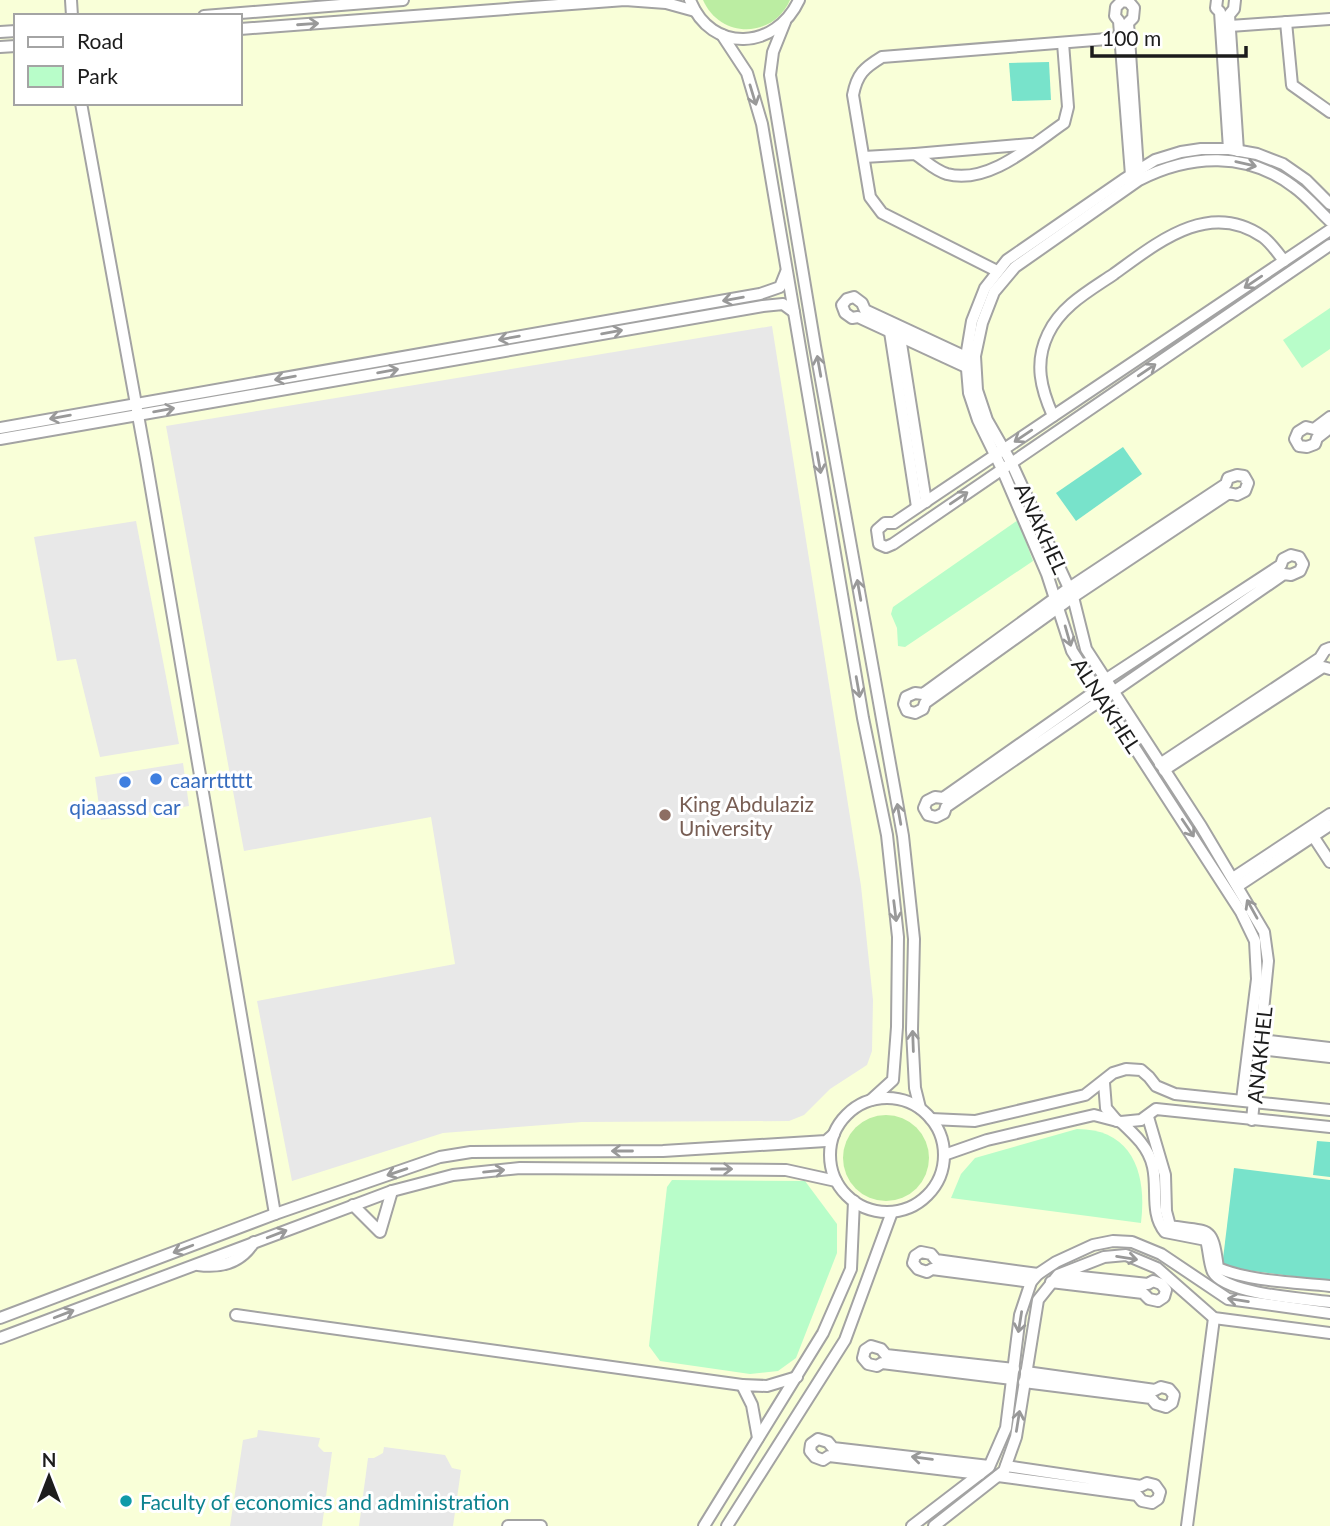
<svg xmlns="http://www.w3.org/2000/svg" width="1330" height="1526" font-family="Lato,sans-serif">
  <rect width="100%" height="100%" fill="#eeece0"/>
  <path fill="#f9ffd8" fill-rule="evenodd" d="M0,0H1330V1526H0ZM16,16H240V103H16Z"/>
  <g fill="#bbeda2">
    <path d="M703,0H790C773,39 720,39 703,0Z"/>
    <circle cx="886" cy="1158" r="43"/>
  </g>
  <g fill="#b8fdc9">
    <path d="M1330,308V349L1302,368L1283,340Z"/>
    <path d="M1018,520L1033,561L905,647L898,646L897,628L891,614L893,607Z"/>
    <path d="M1077,1129C1133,1129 1147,1174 1141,1223L951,1198L961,1174L975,1158Z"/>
    <path d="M672,1180L805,1181L837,1224V1253L796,1358L778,1371L750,1374L660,1361L649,1346L667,1187Z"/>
  </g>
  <g fill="#78e3cb">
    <path d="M1049,62L1051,100L1012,101L1009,63Z"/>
    <path d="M1123,447L1142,474L1076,521L1056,493Z"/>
    <path d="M1317,1141L1330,1142V1177L1313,1175Z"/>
    <path d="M1234,1168L1330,1180V1281L1222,1267Z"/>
  </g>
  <g fill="#e8e8e8">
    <path d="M772,326L861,886L873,1000L872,1051L867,1065L830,1089L804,1115L789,1121L582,1122L443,1133L292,1181L257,1001L455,964L431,817L244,851L166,426Z"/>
    <path d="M136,521L179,744L100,757L76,659L57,661L34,537Z"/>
    <path d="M183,763L189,806L101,820L95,777Z"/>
    <path d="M258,1430L320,1438L318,1446L324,1452H332L322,1526H230L243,1440L257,1437Z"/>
    <path d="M384,1447L445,1455L452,1468L461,1470L453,1526H359L368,1458H374L383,1453Z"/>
  </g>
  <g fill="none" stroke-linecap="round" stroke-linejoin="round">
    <defs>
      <g id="minor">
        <path d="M71,0L72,16"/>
        <path d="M690,0C711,54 776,50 799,0"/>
        <path d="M1217,0L1216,8L1220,12L1229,149"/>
        <path d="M1235,0L1234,9L1229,15L1238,151"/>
        <path d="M204,16L403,0"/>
        <path d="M785,22L773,52L770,75L815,346L903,836L914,939L912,1030L915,1088L920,1108"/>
        <path d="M1286,22L1292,85L1330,112"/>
        <path d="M1230,26L1330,19"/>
        <path d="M240,29L625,0L666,3L695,11"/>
        <path d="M0,32L16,31"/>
        <path d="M722,35L747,73L762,124L863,718L887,835L898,937L897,1027L893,1080L871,1100"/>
        <path d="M0,47L16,46"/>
        <path d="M81,103L146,459L275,1214"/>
        <path d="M915,154L1031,144"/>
        <path d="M864,157L915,154C926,161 934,170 947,174C988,185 1032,145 1064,123L1068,107L1063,43"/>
        <path d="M1131,175L1119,21L1115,16L1116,7L1122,1L1129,2L1134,8L1133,18L1128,23L1138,170"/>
        <path d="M1330,230L894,523H885L877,530L879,544L886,547L893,544L1330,245"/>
        <path d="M997,271L882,213L870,197L853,95C857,74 864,68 882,57L1120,38"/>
        <path d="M890,332L917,507"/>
        <path d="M900,337L926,502"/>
        <path d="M966,367L858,317L852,318L845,313L842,305L847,299L854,297L862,303L865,310L966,357"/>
        <path d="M1053,416C1041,389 1034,363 1048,334C1061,306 1089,291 1114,274C1157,243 1209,199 1263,237C1271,243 1278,253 1284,261"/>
        <path d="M1330,417L1314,429L1306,427L1298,432L1295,439L1299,446L1307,447L1315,444L1317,438L1330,428"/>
        <path d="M0,428L760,294L780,287L786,272"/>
        <path d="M0,439L763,306L783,304L794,312"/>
        <path d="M1237,475L1244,476L1248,483L1245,491L1237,495L1229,493L1073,597L925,703L923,709L915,713L907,711L904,704L906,697L915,693L923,694L1069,588L1226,484L1228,478Z"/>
        <path d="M1291,555L1299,557L1303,564L1300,571L1291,575L1284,574L946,807L944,813L936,817L928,815L924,808L927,801L935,797L943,798L1097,690L1105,680L1281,565L1283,559Z"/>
        <path d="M1160,764L1320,658L1325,650L1330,648"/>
        <path d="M1164,770L1323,667L1330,669"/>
        <path d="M1313,836L1330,862"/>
        <path d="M1233,878L1330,814"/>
        <path d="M1238,886L1330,825"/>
        <path d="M1260,1040L1330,1048"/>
        <path d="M1259,1049L1330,1057"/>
        <path d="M1104,1083L1106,1108L1117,1121"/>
        <circle cx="887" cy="1155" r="57"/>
        <path d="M1242,1100L1257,979L1255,941L1241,912L1072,651L1047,574L1002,469L978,420L969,393L966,357L972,321L985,288L1007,260L1123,180L1155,160L1181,152L1201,149H1229L1257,154L1283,164L1306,180L1330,204"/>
        <path d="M1148,1117L1165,1175L1166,1211L1170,1226C1210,1233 1212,1223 1218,1268C1252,1282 1294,1282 1330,1286"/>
        <path d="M931,1119L975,1121L1085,1095L1113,1073L1126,1069L1141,1070L1149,1077L1156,1086L1175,1094L1330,1110"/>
        <path d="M1252,1120L1268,961L1264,932L1201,826L1086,649L1073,597L1011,462L987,420L977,390L975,356L982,323L994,292L1015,267L1139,180C1190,154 1247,151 1294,187C1307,196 1318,210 1330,221"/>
        <path d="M1121,1122C1135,1135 1149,1148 1153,1167C1158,1189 1150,1214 1165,1232L1206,1240C1209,1250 1209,1264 1213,1272C1225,1294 1305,1299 1330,1302"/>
        <path d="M944,1155L987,1140L1094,1115L1121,1122L1141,1120L1156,1109L1330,1127"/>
        <path d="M353,1205L380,1232L392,1191"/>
        <path d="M198,1265C220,1268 241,1263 254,1242"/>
        <path d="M1031,1282L932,1269L927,1272L918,1269L913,1263L915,1256L921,1252L931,1254L936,1260L1038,1274"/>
        <path d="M1051,1282L1143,1293L1149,1299L1158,1301L1164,1297L1166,1290L1161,1284L1153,1281L1148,1284L1062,1275"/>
        <path d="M236,1315L742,1385"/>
        <path d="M0,1318L275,1214L440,1157L471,1152L663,1151L826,1141L834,1134"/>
        <path d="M0,1338L392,1191L453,1175L520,1168L786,1170L836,1181"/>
        <path d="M1012,1379L882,1363L877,1366L868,1364L863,1358L865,1350L871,1346L881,1349L886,1355L1014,1369"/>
        <path d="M1024,1382L1151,1398L1156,1404L1166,1407L1172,1403L1174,1395L1169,1389L1161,1387L1155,1390L1026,1372"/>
        <path d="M758,1438L752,1405L742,1385L767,1386L797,1377"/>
        <path d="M980,1474L829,1456L823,1460L815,1457L810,1451L811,1444L818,1439L828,1442L833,1448L989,1466"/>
        <path d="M998,1476L1137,1495L1142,1501L1152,1503L1158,1499L1160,1492L1155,1485L1147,1483L1141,1486L1006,1466"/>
        <path d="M508,1526H541"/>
        <path d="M704,1526L823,1333L851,1269L854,1201"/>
        <path d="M727,1526L845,1340L892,1212"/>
        <path d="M912,1526L989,1467L1006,1428L1020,1315L1031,1282L1038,1274L1056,1262L1093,1245L1113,1241L1132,1242L1161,1254L1228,1299L1330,1313"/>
        <path d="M934,1526L1004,1471L1016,1437L1038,1300L1058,1275L1104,1257L1126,1255L1157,1268L1214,1318L1330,1333"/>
        <path d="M1187,1526L1214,1318"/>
      </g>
    </defs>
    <use href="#minor" stroke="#a3a3a3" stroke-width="14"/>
    <use href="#minor" stroke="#fff" stroke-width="10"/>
  </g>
  <defs><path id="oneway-shaft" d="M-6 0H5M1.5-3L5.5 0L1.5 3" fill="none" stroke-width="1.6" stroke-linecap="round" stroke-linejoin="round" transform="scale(1.75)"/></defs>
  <g stroke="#999">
    <use href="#oneway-shaft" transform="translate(308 24) rotate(-4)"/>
    <use href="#oneway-shaft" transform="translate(753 95) rotate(73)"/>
    <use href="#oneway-shaft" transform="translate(1246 164) rotate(13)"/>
    <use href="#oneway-shaft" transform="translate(1253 282) rotate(146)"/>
    <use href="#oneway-shaft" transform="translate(733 299) rotate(170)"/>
    <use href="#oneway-shaft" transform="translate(612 332) rotate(-10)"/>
    <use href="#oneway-shaft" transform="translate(509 338) rotate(170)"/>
    <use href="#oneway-shaft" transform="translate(819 366) rotate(-100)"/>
    <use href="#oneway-shaft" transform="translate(1147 370) rotate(-34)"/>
    <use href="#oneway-shaft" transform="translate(388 371) rotate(-10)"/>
    <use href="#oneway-shaft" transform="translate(285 378) rotate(170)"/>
    <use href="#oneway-shaft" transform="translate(164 410) rotate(-10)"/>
    <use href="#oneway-shaft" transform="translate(60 417) rotate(170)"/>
    <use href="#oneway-shaft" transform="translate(1023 436) rotate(146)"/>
    <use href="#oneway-shaft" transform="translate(819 463) rotate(80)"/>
    <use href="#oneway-shaft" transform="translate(959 498) rotate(-34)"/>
    <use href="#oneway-shaft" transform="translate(859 590) rotate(-100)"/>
    <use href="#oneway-shaft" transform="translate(1068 636) rotate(74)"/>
    <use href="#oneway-shaft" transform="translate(858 687) rotate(80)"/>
    <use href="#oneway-shaft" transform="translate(899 814) rotate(-100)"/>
    <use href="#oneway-shaft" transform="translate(1188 828) rotate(56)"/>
    <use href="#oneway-shaft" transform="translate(1252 909) rotate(-119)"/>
    <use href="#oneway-shaft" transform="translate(895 911) rotate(83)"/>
    <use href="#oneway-shaft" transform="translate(913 1041) rotate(-92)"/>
    <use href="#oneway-shaft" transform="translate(622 1151) rotate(-180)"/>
    <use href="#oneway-shaft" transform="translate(722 1169)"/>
    <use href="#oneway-shaft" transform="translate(494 1171) rotate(-6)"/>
    <use href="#oneway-shaft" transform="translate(397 1172) rotate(161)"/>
    <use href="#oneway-shaft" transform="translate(277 1234) rotate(-21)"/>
    <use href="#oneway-shaft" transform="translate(183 1249) rotate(159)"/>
    <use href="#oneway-shaft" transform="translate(1127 1258) rotate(9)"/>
    <use href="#oneway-shaft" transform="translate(1238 1300) rotate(-171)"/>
    <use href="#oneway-shaft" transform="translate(64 1314) rotate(-21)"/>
    <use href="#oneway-shaft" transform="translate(1020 1322) rotate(99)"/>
    <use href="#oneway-shaft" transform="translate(1018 1421) rotate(-81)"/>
    <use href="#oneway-shaft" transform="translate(922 1458) rotate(-173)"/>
  </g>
  <g fill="#3f7fe0" stroke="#fff" stroke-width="2.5">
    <circle cx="156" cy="779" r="7"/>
    <circle cx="125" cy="782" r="7"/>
  </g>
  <circle fill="#8d6e63" stroke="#fff" stroke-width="2.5" cx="665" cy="815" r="7"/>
  <circle fill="#0f9aa8" stroke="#fff" stroke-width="2.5" cx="126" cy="1501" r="7"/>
  <g text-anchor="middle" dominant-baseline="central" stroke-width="6" stroke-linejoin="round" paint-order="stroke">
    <g font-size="21" fill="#1c1c1c" stroke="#fff">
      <text transform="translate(1042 528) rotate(65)">ANAKHEL</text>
      <text transform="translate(1107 705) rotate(57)">ALNAKHEL</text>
      <text transform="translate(1259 1055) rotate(-84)">ANAKHEL</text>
    </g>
    <g font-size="21" fill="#366cbe" stroke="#fff" text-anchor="start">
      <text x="170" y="779">caarrttttt</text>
      <text x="125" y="806" text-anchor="middle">qiaaassd car</text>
    </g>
    <g font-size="21" fill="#785e54" stroke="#fff" text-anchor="start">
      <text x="679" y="803">King Abdulaziz<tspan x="679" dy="24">University</tspan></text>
    </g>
    <g font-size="21" fill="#0d838f" stroke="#fff" text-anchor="start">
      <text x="140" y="1501">Faculty of economics and administration</text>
    </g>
  </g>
  <rect x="14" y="14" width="228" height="91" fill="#ffffff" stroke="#a4a4a4" stroke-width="2"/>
  <rect x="28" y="37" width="35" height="10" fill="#ffffff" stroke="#a4a4a4" stroke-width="2"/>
  <text x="77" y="49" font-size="21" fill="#1c1c1c">Road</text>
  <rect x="28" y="66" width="35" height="21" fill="#b8fdc9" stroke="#a4a4a4" stroke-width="2"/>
  <text x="77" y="84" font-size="21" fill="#1c1c1c">Park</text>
  <g transform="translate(49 1477)" stroke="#ffffff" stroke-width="5" paint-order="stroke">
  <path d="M0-5L12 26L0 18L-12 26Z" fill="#1c1c1c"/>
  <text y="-10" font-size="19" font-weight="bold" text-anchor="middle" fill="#1c1c1c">N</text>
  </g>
  <path d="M1092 46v10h154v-10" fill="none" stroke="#1c1c1c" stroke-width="3.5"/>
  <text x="1102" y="46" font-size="21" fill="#1c1c1c" stroke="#ffffff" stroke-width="5" paint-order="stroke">100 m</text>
</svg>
